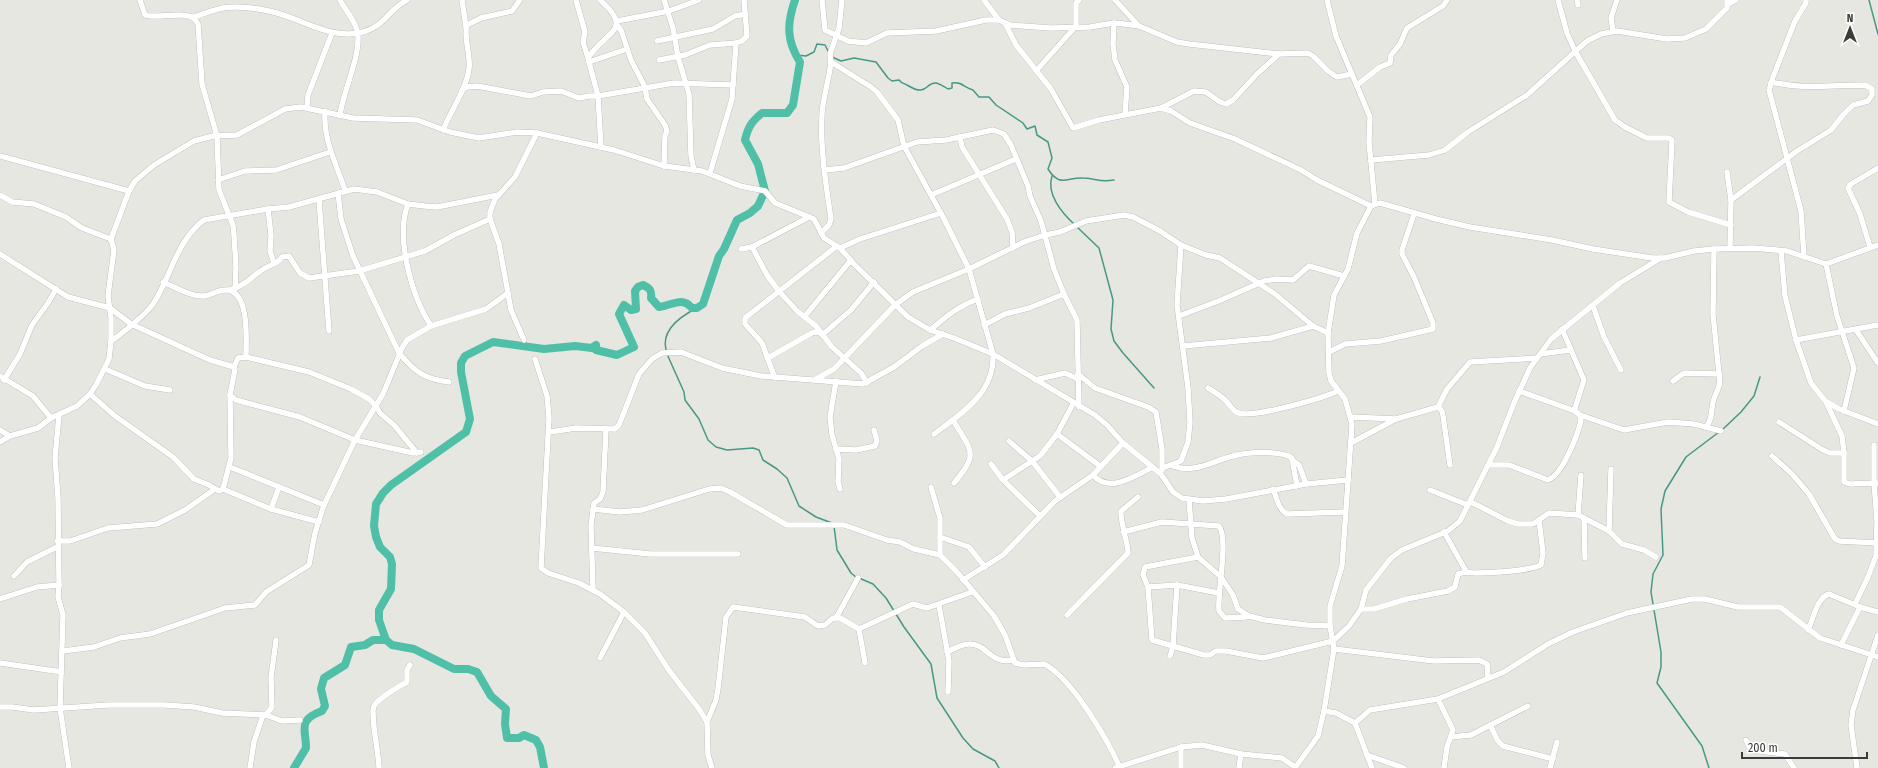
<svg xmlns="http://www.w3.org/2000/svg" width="1878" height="768" font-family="'Fira Sans Condensed',sans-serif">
  <rect width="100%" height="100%" fill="#e5e7e0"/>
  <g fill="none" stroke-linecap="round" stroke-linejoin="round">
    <g stroke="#499886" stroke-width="1.5">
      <path d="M1869,0L1878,34"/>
      <path d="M796,55L806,56L814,52L817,44L825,45L828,51"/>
      <path d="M832,57L841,61L854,58L876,62L888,78L892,81L899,80C902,84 904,83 907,85C928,98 925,82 936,83C940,84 945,87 948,89L952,88V83C961,81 965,88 973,90L979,97H989L996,105L1023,123L1027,129L1035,126L1037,135L1048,142L1052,158L1048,169C1060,188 1067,177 1083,178C1098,178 1097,183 1114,180"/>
      <path d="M1052,176C1046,194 1062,213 1074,224"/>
      <path d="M1077,227L1099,248L1113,300L1111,329L1114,341L1123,353L1154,388"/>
      <path d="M666,350C661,330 681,316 697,308"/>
      <path d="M667,354L684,392L685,400L699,419L708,440L716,447L727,450L753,448L759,450L763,460L777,469L787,478L799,506L816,517L832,523"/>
      <path d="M1722,430L1741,412L1754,396L1760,377"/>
      <path d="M834,526L837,550L851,573L856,577"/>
      <path d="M859,578L873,584L886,598L904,627L931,664L937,698L963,738L973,749L995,761L999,768"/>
      <path d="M1709,768L1702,746L1657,683L1661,667V652L1651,592L1653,574L1663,555L1661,509L1665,491L1686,457L1719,432"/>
    </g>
    <g stroke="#4fc0a7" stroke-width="8">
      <path d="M294,768L306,748C306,729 297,720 322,711L325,706L321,689L324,678L345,665L351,647L365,645L373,640H386"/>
      <path d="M544,768L540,747L536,740L524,735L519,738H507L505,724L506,709L491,696L477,672L468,669H454L414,649L392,645L386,640L379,620V610L391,589L392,564L390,557L380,547L376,537L374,526L376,504L383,493L391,485L466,432L470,419L461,372V363L465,356L493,342L544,349L575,346L592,348L596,345V350L617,355L634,347L619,314L624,305L631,310L636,309L635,291L638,287L643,285C650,288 652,291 651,298L659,307C673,305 682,296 692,308H697L703,304L719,256L724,249L737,220L750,213L758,206L765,191L758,164L745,140C748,127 752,121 762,113H787L793,105L800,62C786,40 787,23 795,0"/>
    </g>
    <defs>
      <g id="minor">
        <path d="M140,0L145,15C160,20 191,7 198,24L202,84L217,136L219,190L233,225L234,235L236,267L235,289"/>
        <path d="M462,0L466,27"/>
        <path d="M576,0L585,32L583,42L588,58"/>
        <path d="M600,0C635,31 605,31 588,58L598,96L601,147"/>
        <path d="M664,0L673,28L678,57L689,94L691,156L694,170"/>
        <path d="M822,0L825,30L848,41L866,43L887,33L936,31L986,20H999"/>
        <path d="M842,0L839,28L830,54L831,62L871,87L877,92L898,120L904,146L943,217L969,269L993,354C995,393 961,414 934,434"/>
        <path d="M984,0L999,20L1010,25L1051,28L1090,27L1114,23L1124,24L1139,26L1177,42L1189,44L1279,54L1308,53L1313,56L1328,71L1337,77L1352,74"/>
        <path d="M1115,0L1139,26"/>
        <path d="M1327,0L1336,36L1370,117L1369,142L1375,204"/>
        <path d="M1558,0L1567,33L1575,51L1615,120L1625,127L1647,138H1669L1672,140L1669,202L1688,212L1731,225"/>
        <path d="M1577,0L1578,5"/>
        <path d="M1728,4L1736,0"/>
        <path d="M193,17C203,14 213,10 223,8C237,6 255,8 269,11C300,17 330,41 363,32C385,26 389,9 407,0"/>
        <path d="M617,21L669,11L699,0"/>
        <path d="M1005,23L1016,45L1051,89L1073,128L1099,120L1161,108L1194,91L1206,92L1220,102L1226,104L1233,100L1257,74L1279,54"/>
        <path d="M1114,23L1113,44L1115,60L1127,87L1125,114"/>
        <path d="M617,25L621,30L631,60L645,87L647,99L665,125L667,131L665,136L664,166"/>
        <path d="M1613,31L1611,18L1617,0"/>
        <path d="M657,41L713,29L735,16L746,14"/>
        <path d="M659,60L685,55L710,45L736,43L742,41L747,36L744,0"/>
        <path d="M589,62L627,49"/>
        <path d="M1036,71L1076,26V3L1079,0"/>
        <path d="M1357,85L1380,67L1390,63L1391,55L1400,44L1407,28L1443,6L1447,0"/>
        <path d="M462,90L467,87L477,86L531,96L543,92L561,91L579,98L589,96H598L674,83L733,85"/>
        <path d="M307,107L308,95L332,33"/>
        <path d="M1161,108L1171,111L1190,123L1235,139L1301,170L1317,180L1371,206"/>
        <path d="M325,111C323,140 336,163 345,190"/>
        <path d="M340,115C343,91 363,51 357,30C354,19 345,10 340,0"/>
        <path d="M443,130C451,110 466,90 469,69C471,55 463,36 467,25L481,18L512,11L520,0"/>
        <path d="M960,137L962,147L1007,219L1012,232L1013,248"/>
        <path d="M0,156L129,191"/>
        <path d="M1371,160L1429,155L1445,150L1468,132L1527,95L1587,41L1601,34L1617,31L1667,39L1685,38L1706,29L1727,8V0"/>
        <path d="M825,170L844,168L917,142L946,140L993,130L1004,134L1011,145L1028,186L1030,196L1041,221L1054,269L1064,294L1077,320L1079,407"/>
        <path d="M1727,172L1731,200L1730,248"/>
        <path d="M710,173L732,99L736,43"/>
        <path d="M218,180L245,171L276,170L330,152"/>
        <path d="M338,193L341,219L353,256L399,353C415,372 424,379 449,382"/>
        <path d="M0,195L12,202L34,204L66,217L82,228L111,239"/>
        <path d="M931,195L1016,159"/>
        <path d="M319,200L329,331"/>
        <path d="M1731,200L1797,151L1831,130L1843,115L1853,105L1868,101L1872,95V89L1865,85C1830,85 1807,90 1771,82"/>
        <path d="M408,204C395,238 412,297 431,326"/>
        <path d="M268,209L271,235L270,251L274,263"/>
        <path d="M821,233L829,225L831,219C826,185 820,149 822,114C823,97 829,80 831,62"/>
        <path d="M752,247L767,275L778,290L797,311L816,326L832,347L861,373L867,383"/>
        <path d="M1870,247L1860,214L1848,188L1851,184L1878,168"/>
        <path d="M840,248L860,239L941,213"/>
        <path d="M741,249L752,247L809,217"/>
        <path d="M1714,249L1713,314L1719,374"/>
        <path d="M1781,251L1785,296L1796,340L1811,383L1826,402L1842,436L1844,453V482L1850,484L1878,483"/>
        <path d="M0,254L68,297L110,308L131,324L210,360L234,367L235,369L230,395L231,458L223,489L219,491L215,489L185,510L157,524L108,528L70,541H57"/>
        <path d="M1804,257L1801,211L1769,90L1773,77L1795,21L1806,3V0"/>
        <path d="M1826,264L1837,316L1854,368L1844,411"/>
        <path d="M163,282C175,287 191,297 204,296C213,295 218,289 228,290C250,294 246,341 246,357"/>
        <path d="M230,290C246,286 253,274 267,267C272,264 279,263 282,257L289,256L300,273L309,278L359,271L425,251L454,235L490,219"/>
        <path d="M1593,306L1604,337L1621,370"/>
        <path d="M805,316L851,260"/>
        <path d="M1179,316L1221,300L1264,281L1276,279L1293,280L1309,266L1344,276"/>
        <path d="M984,325L1005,314L1029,308L1064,294"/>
        <path d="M930,330C946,317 958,306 978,299"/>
        <path d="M1856,330L1878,363"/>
        <path d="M822,335L851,310L874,282"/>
        <path d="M524,340L511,310L499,244L490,219V212L495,199L515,177L537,133"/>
        <path d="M1796,340L1878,325"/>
        <path d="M111,341C122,334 146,314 153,304C171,277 176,241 204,220L268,209L289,207L354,189L377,192L408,204L425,206L437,207L498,195"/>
        <path d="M1183,346L1271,338L1313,326"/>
        <path d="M1329,352L1345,344L1381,341L1433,329V323L1414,277L1402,254V250L1414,214"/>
        <path d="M1540,354L1570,350"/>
        <path d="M768,358L810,334L814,332L821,333"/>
        <path d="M535,359L547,396L549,418L541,568L548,573L579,583L600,594L624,612L645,633L668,669L699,709L707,722L708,755L712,768"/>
        <path d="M234,367L238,358L246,357L309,372L351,389L369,399L376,406L380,413L394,425L417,453"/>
        <path d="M105,369L145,386L170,390"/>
        <path d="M1078,374L1095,388L1148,407L1156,412L1162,449V470"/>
        <path d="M0,376L33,396L51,418"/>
        <path d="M775,378L762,343L745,324V318L837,246"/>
        <path d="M816,379L834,369L895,305L913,292L969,269L1024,242L1045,235L1060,232L1086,221L1124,215L1133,217L1160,231L1181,245L1206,255L1220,258L1275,294L1313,326L1328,333"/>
        <path d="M4,380L20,354L32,325L48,303L56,289"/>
        <path d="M1035,380L1065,373L1078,379"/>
        <path d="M836,381L830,417L832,435L839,459L838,482L840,489"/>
        <path d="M1673,381L1684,373L1719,374C1722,385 1716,391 1713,402C1711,411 1713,418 1706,427"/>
        <path d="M1208,388C1214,392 1220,395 1225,400C1229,404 1232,409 1236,412C1250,420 1322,398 1338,391"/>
        <path d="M1519,391L1575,411"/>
        <path d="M90,394L115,416L173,457L194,479L209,485L215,489"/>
        <path d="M230,395L236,400L300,417L355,440L413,453L421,452"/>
        <path d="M1827,402L1839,409L1878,424"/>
        <path d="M1438,407L1442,411L1443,416L1450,465"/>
        <path d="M59,415L55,458L58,498L59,585L58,597L63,615L60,708L69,768"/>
        <path d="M1580,415L1624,430L1668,422L1694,424L1721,431"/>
        <path d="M1351,417L1396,419"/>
        <path d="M953,420C971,451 980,453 954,483"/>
        <path d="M1779,422L1823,450L1830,453H1844"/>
        <path d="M0,430L10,436"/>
        <path d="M550,432L576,428L615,429L619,425L639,374L652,359L662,353L681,352L722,368L761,376L863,384L894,367L922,346L943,334"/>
        <path d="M1057,434L1100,466"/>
        <path d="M1009,441L1032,461L1060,497"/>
        <path d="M0,442L10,436L38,428L51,418L77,406L90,394L96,385L109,359L111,341V318L108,296L114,250L111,239L129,191L135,181L154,165L194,141L213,136L237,135L285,109L301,107L353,118L417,120L450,132L479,138L517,132L537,133L614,150L664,166L702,171L740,186L765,191L775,203L814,219L824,238L840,248L855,265L908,317L930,330L954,338L993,354L1095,415L1107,425L1123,443L1161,474L1173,492L1182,498L1203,501L1226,499L1306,484L1348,480"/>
        <path d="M1351,443L1396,419L1438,407L1447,389L1470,362L1537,358"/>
        <path d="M836,449L856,450L875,446L877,441L874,430"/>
        <path d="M1772,456L1792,474L1809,494L1835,539L1839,541L1877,543"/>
        <path d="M1292,460L1299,465L1306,484"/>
        <path d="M991,464L1003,480L1040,516"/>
        <path d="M1488,465H1509L1548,480C1563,474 1577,436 1581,421L1580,415L1575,411V408L1584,380L1562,329"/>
        <path d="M1173,466C1194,474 1213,461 1233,456C1246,452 1281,450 1292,458L1297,486"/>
        <path d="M230,467L324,505"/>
        <path d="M1163,468L1181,461L1188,442L1190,422L1188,388L1177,305L1181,245"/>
        <path d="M1093,475C1109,494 1135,476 1153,467"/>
        <path d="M1003,480L1040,456L1057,434L1073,404"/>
        <path d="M931,487L940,518V555"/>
        <path d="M223,489L271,509L319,522"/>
        <path d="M1273,489C1277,498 1278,509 1287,514L1345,512"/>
        <path d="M1430,490L1468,505"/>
        <path d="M1189,500L1192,538L1198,557L1221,577L1233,595L1238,609L1249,616L1265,620L1306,625L1330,626"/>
        <path d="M1471,502L1508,521L1518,524H1533L1549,513L1578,515L1609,531L1622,544L1644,550L1656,557"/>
        <path d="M271,509L279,487"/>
        <path d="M593,509L620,512L642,510L709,489L721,488L730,492L787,525H844L887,540L900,542L914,549L940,555L957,572L994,616L1005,635L1015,663L1024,665L1044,664C1071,677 1108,740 1120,768"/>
        <path d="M1578,515L1581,475"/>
        <path d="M1584,518L1585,558"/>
        <path d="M1609,531L1611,469"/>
        <path d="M1123,532L1162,522L1219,526C1229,540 1217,591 1219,611L1225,618L1246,617"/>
        <path d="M1444,532L1466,571"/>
        <path d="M940,537L969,547L985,567"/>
        <path d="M592,548L650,554H738"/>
        <path d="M1198,557L1145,567L1143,575L1148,587L1152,640L1204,655H1210L1216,651H1226L1263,658L1333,641L1349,626L1361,609L1366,590L1391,558L1402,550L1448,531L1460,521L1497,447L1514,403L1530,368L1551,339L1620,283L1661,258"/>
        <path d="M14,576L27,562L57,547"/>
        <path d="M963,580L1003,555L1055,501L1093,475L1123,443"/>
        <path d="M1148,587L1177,585L1219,593"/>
        <path d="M593,589L591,526L594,503L600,499L603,492L606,430"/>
        <path d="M0,599L37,587L59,585"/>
        <path d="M1855,604L1868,577L1876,556L1877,521L1874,483V445"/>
        <path d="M939,605L949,661L948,692"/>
        <path d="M1361,609H1374L1407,599L1448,591L1455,587L1458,574C1465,571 1468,573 1476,573C1492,573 1527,571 1541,565L1543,553L1539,520"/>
        <path d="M1067,615L1128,553C1129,548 1120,521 1121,511L1138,497"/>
        <path d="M836,618L858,578"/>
        <path d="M1808,630C1813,620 1817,597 1829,594L1860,607L1878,612"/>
        <path d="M1841,645L1860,607"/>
        <path d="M1334,649L1434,661L1479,660L1487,664L1488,677"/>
        <path d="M63,651L94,647L120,638L150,634L225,608L255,605L266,592L309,565L315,533L324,505L355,440L383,394L402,348L407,340L431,326L486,309L508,293"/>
        <path d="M947,652C954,649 961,644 969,644C986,643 991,665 1012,660"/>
        <path d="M1170,656L1173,646L1177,585"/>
        <path d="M600,658L624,612"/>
        <path d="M0,663L62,672"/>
        <path d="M865,663L859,629L913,604L927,608L972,592"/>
        <path d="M1438,699L1453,730L1447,747L1444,768"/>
        <path d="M0,707H12L34,710L108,705H165L194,707L222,713L266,715L282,721L300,720"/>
        <path d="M1324,711L1336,713L1355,723L1370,710L1438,699L1504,672L1548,644L1573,632L1627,613L1692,599H1705L1738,607H1780L1820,638L1878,657"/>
        <path d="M266,715L272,707L271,678L276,640"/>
        <path d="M707,722L716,700L718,689L726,617L733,607L805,617L818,626L825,625L833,618H840L859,629"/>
        <path d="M1355,723L1372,768"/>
        <path d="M1490,725L1498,741L1503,746L1553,759"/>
        <path d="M1451,737L1471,735L1528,706"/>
        <path d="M1746,740L1751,750L1785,754L1794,768"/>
        <path d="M1367,755L1404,768"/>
        <path d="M250,768L254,742L263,715"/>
        <path d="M379,768C379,755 370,714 374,706C379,698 398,687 407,682V670L410,665"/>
        <path d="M1115,768L1181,747L1202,745L1241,754L1282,758L1295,767"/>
        <path d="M1181,768V747"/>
        <path d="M1239,768L1241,754"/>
        <path d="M1295,768L1318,736L1324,711L1334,649L1330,626V606L1342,566L1343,552L1352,424L1345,399L1331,381L1329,373L1328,333L1334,295L1348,269L1357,233L1371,206L1380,203L1436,219L1470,227L1552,240L1593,249L1652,258H1665L1694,251L1714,249L1753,248L1787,251L1826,264L1878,245"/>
        <path d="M1550,768L1557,742"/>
        <path d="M1857,768L1851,725L1853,710L1878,635"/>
      </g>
    </defs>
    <use href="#minor" stroke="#a8aaa4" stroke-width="6"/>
    <use href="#minor" stroke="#fff" stroke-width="5.5"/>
  </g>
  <g transform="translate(1850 28)" stroke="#ffffff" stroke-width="3" paint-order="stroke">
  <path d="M0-3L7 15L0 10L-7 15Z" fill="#3b3c39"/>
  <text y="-6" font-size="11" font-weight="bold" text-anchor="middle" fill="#3b3c39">N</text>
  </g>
  <path d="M1742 752v6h125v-6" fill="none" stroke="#3b3c39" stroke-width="2"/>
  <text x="1748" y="752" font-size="12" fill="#3b3c39" stroke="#ffffff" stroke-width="3" paint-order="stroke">200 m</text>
</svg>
